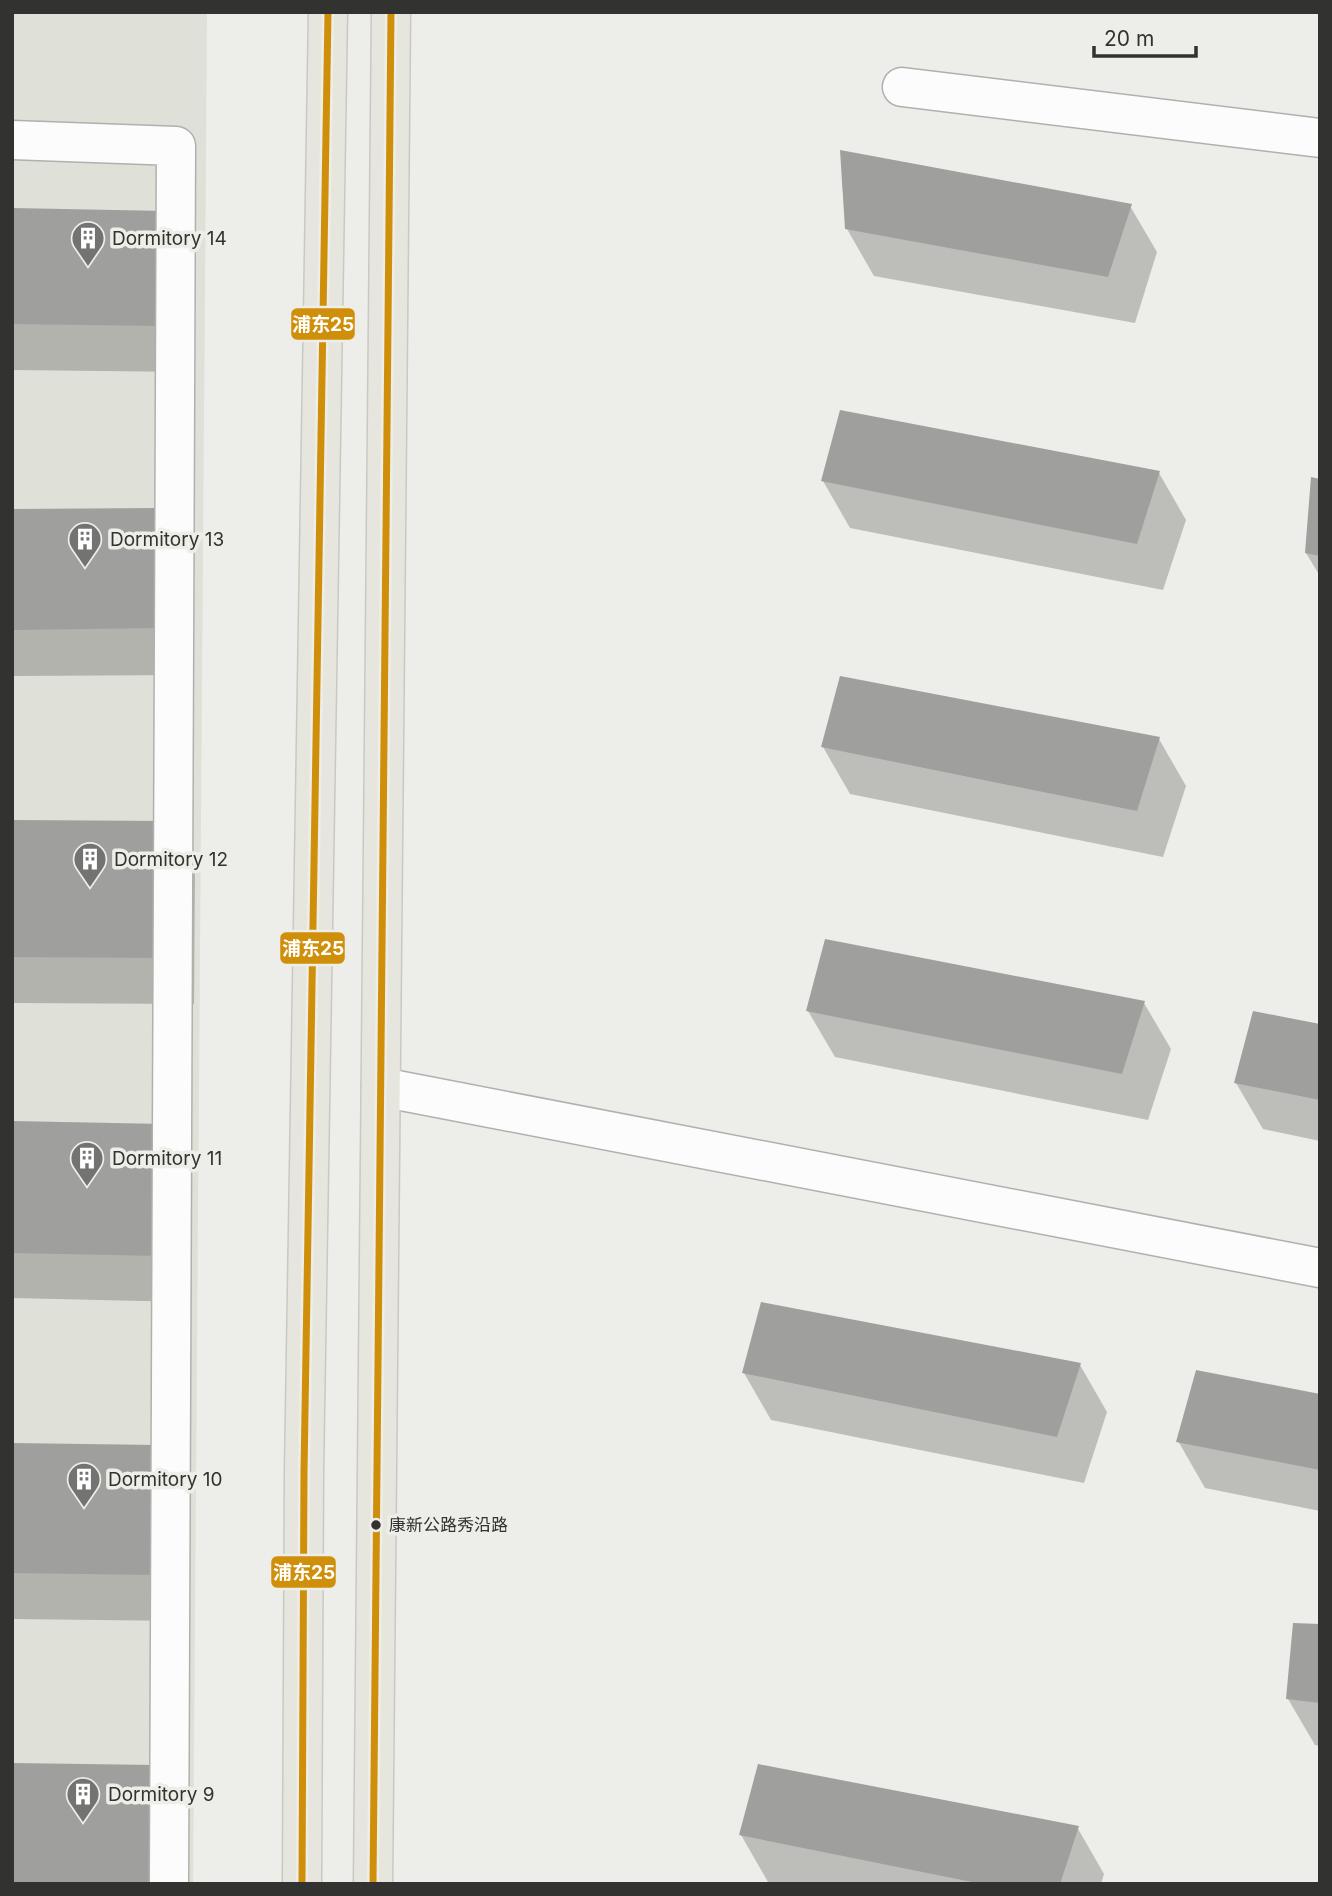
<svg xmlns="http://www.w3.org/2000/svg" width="1332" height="1896" font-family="Inter,'Noto Sans SC',sans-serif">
  <rect width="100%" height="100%" fill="#edede9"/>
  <path fill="#dfe0d7" d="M12,12H207L193,1884H12Z"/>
  <g fill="#0003">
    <path d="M1130,206L1157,252L1135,323L874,276L847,229Z"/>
    <path d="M12,210L165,213L189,372L12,370Z"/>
    <path d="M1159,473L1186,520L1163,590L850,528L823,481Z"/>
    <path d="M1320,481V576L1306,553Z"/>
    <path d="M157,510L185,675L12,676V511Z"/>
    <path d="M1159,739L1186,786L1163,857L850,794L823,747Z"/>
    <path d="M12,822L168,823L195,870L194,1004L12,1003Z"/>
    <path d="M1144,1003L1171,1049L1148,1120L835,1057L808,1011Z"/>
    <path d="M1320,1026V1141L1263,1129L1236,1083Z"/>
    <path d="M12,1123L163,1126L187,1302L12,1298Z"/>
    <path d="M1080,1365L1107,1412L1084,1483L771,1420L744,1373Z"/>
    <path d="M1320,1396V1511L1205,1488L1178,1441Z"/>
    <path d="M12,1445L156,1447L182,1621L12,1619Z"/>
    <path d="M1320,1626V1746L1315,1745L1288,1699Z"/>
    <path d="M1077,1827L1104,1874L1101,1884H778L768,1882L741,1835Z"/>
  </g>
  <g fill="#9f9f9d">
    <path d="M840,150L1132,204L1108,277L845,229Z"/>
    <path d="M12,208L166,211L163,326L12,324Z"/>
    <path d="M840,410L1160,471L1137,544L821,481Z"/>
    <path d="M1311,477L1320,479V556L1305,553Z"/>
    <path d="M158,508L159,628L12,630V509Z"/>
    <path d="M840,676L1160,737L1137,811L821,747Z"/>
    <path d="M12,820L169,821L168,958L12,957Z"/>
    <path d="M825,939L1145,1001L1122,1074L806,1011Z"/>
    <path d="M1253,1011L1320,1024V1100L1234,1083Z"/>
    <path d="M12,1121L164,1124L161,1256L12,1253Z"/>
    <path d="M761,1302L1081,1363L1057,1437L742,1373Z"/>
    <path d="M1196,1370L1320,1394V1470L1176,1442Z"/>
    <path d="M12,1443L157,1445L156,1575L12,1573Z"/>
    <path d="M1293,1623L1320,1624V1703L1286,1699Z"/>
    <path d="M12,1763L155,1765L153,1884H12Z"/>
    <path d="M758,1764L1079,1826L1060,1884H982L739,1835Z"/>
  </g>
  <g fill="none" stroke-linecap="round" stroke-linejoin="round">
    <defs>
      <g id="minor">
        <path d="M902,87L1320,138"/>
        <path d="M12,140L176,146L169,1884"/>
        <path d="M381,1087L1320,1268"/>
      </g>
      <g id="major">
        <path d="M302,1884L304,1473L328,12"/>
        <path d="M373,1884L391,12"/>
      </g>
    </defs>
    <use href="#minor" stroke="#b0b0ae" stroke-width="41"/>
    <use href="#major" stroke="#c8c8c6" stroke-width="41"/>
    <use href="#minor" stroke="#fcfcfc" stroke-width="38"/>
    <use href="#major" stroke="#e6e6de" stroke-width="38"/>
    <defs>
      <g id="bus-1">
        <path d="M302,1884L304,1473L328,12"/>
        <path d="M373,1884L391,12"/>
      </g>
    </defs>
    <use href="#bus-1" stroke="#eeeee8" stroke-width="12"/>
    <use href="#bus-1" stroke="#d08f0a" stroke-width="7"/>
  </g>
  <defs>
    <symbol id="building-pin" viewBox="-11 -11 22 30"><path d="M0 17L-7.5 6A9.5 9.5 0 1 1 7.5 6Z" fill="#737371" stroke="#eeeee8"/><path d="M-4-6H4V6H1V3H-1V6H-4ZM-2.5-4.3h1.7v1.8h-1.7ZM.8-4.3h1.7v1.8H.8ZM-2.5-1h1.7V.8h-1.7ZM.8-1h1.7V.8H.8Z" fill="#fff"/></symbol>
  </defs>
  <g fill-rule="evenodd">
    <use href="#building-pin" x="69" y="219" width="38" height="52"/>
    <use href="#building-pin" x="66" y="520" width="38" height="52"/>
    <use href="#building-pin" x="71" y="840" width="38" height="52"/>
    <use href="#building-pin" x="68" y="1139" width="38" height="52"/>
    <use href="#building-pin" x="65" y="1460" width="38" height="52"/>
    <use href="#building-pin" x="64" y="1775" width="38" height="52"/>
  </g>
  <circle fill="#323230" stroke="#eeeee8" stroke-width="2.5" cx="376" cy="1525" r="6"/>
  <g text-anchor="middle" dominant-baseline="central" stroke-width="7" stroke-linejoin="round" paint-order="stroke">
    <g font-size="17" fill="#323230" stroke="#eeeee8" text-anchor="start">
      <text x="389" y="1525">康新公路秀沿路</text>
    </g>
    <g font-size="19" fill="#323230" stroke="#eeeee8" text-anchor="start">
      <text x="112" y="238">Dormitory 14</text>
      <text x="110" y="539">Dormitory 13</text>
      <text x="114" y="859">Dormitory 12</text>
      <text x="112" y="1158">Dormitory 11</text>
      <text x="108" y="1479">Dormitory 10</text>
      <text x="108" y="1794">Dormitory 9</text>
    </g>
  </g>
  <g stroke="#eeeee8" stroke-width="2.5">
    <rect x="290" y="307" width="66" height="34" rx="7" fill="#d08f0a"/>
    <rect x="279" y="931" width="67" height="34" rx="7" fill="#d08f0a"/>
    <rect x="270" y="1555" width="67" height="34" rx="7" fill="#d08f0a"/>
  </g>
  <g font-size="19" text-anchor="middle" font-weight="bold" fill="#fff">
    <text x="323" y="331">浦东25</text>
    <text x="313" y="955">浦东25</text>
    <text x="304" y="1579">浦东25</text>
  </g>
  <rect width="1332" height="1896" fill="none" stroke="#323230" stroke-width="28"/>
  <path d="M1094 46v10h102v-10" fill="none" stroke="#323230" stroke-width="3.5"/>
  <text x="1104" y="46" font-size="21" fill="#323230" stroke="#eeeee8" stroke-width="5" paint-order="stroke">20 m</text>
</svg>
